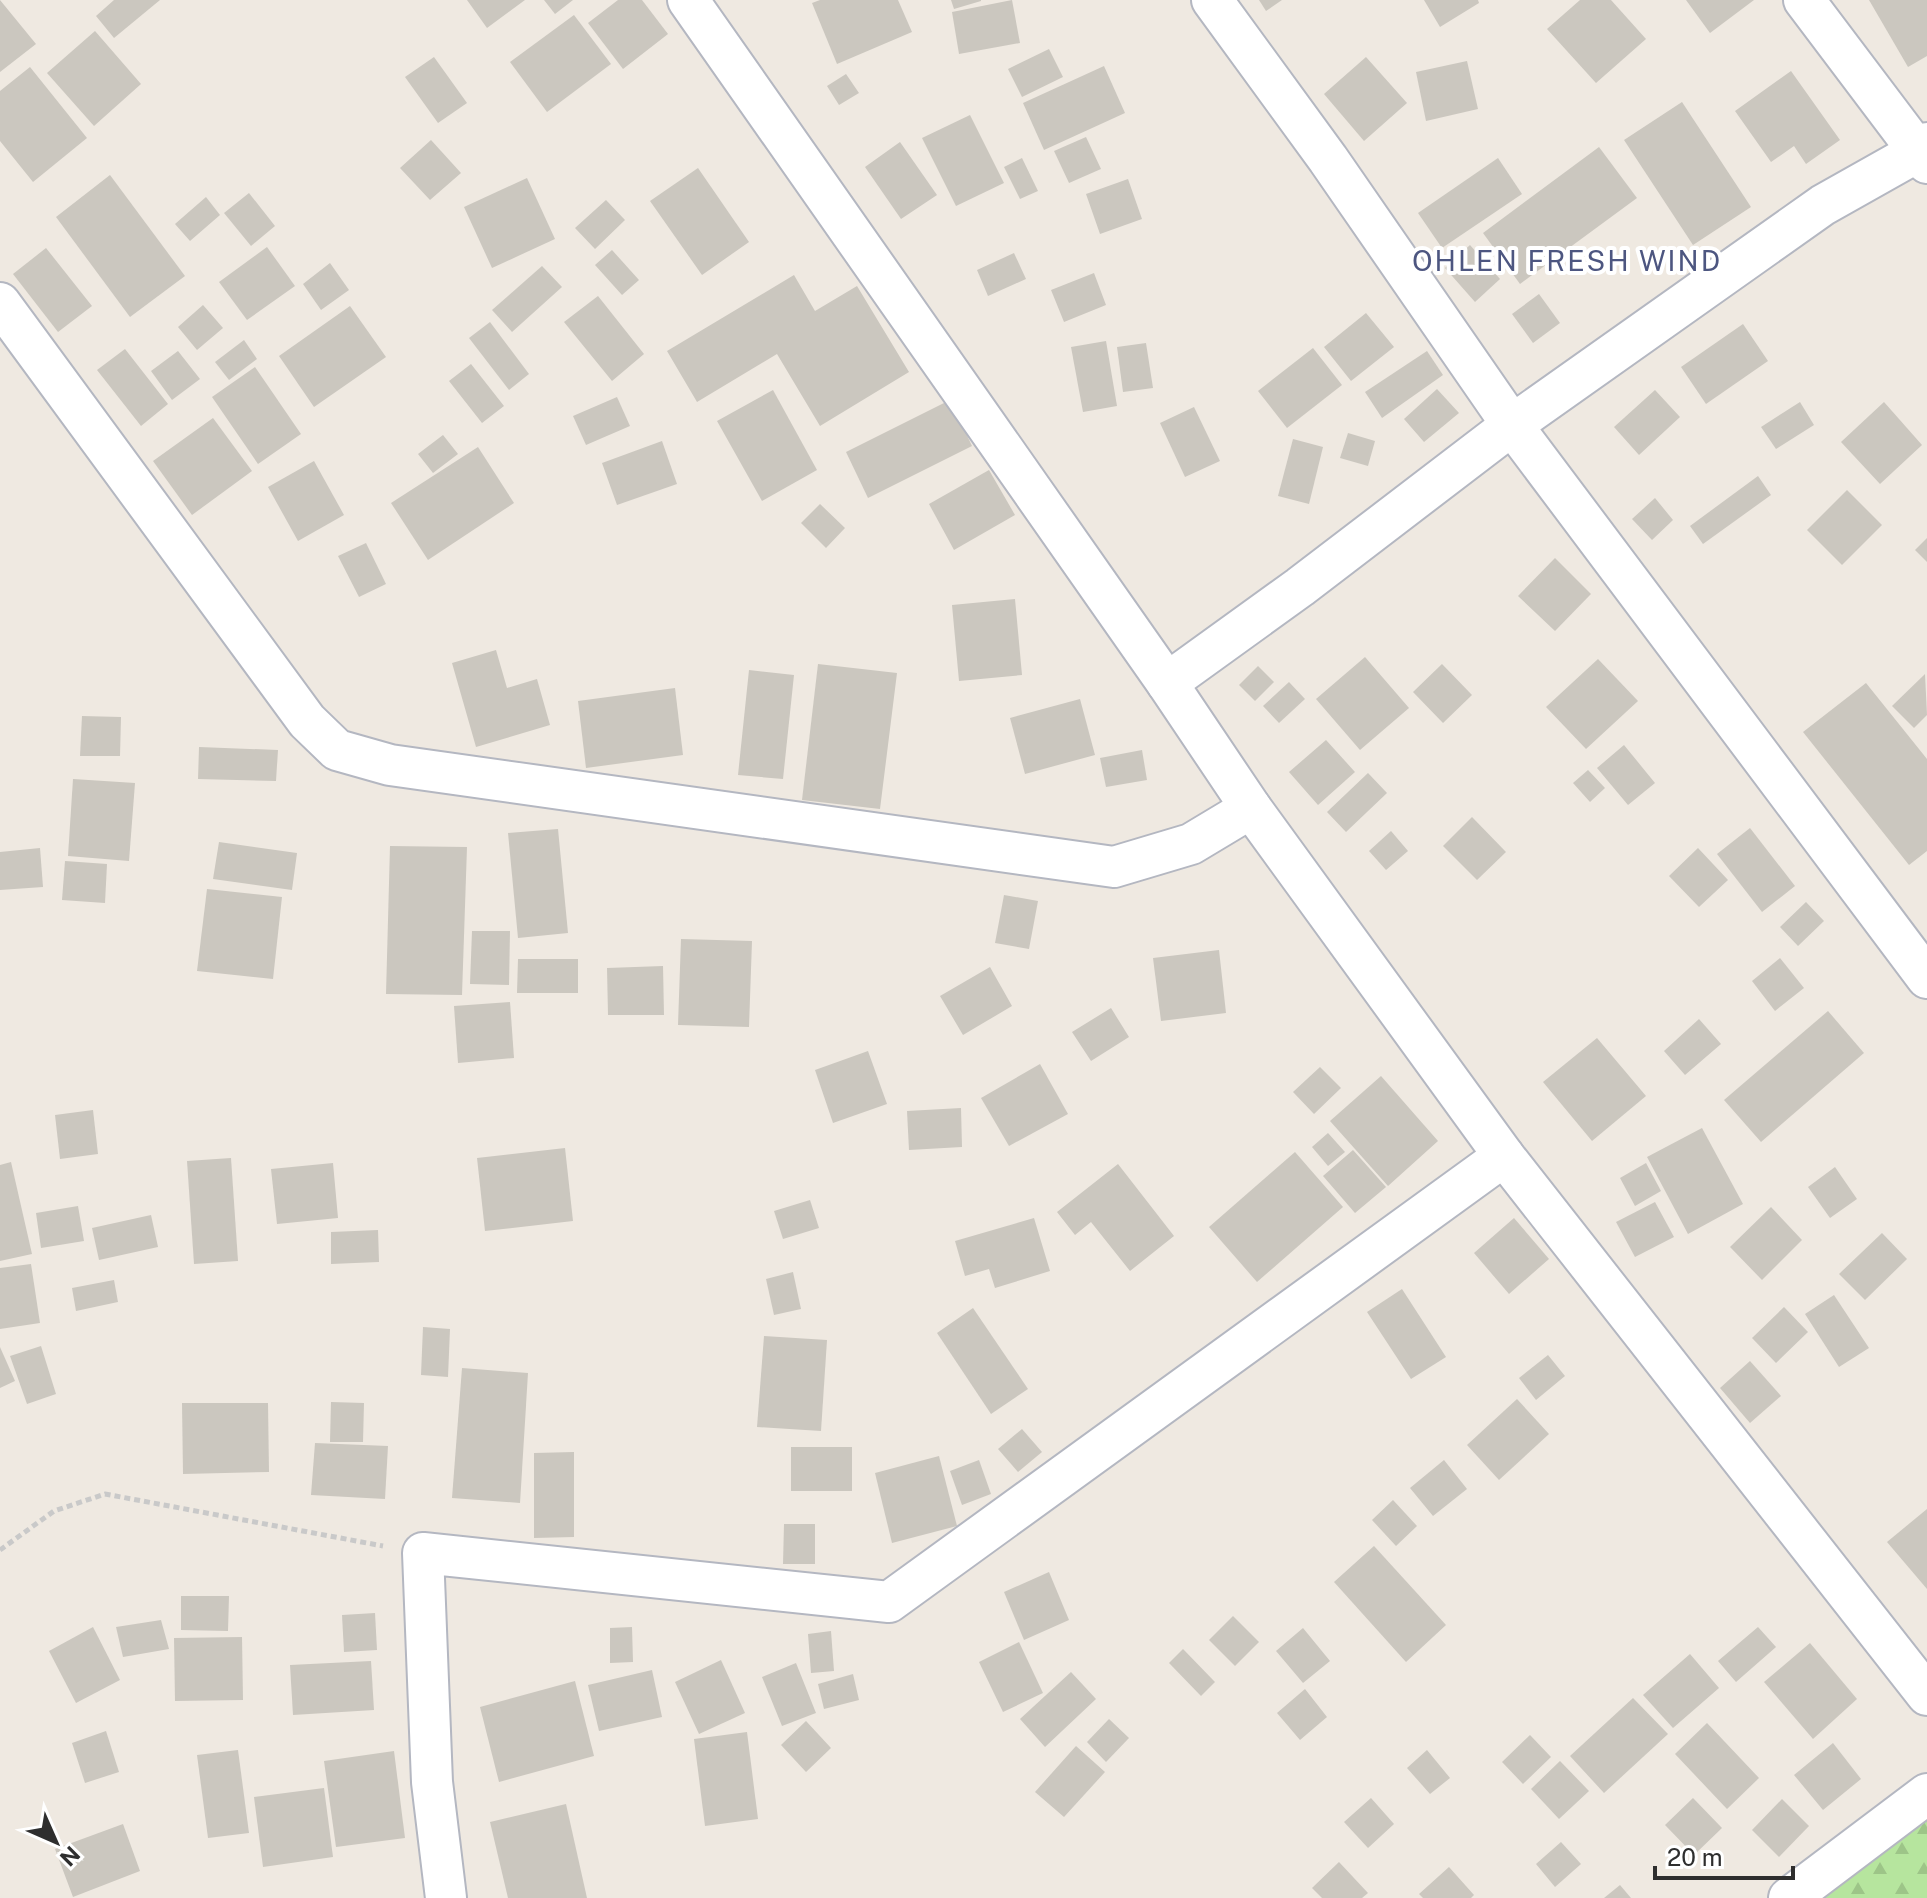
<svg xmlns="http://www.w3.org/2000/svg" width="1927" height="1898" font-family="'Public Sans',sans-serif">
  <defs>
    <pattern id="forest-firs" width="22" height="20" patternUnits="userSpaceOnUse" patternTransform="scale(2)"><rect width="22" height="20" fill="#b6e59e"/><path d="M5 1l3.5 6h-7zM16 11l3.5 6h-7z" fill="#9dc588"/></pattern>
  </defs>
  <rect width="100%" height="100%" fill="#efe9e1"/>
  <path fill="url(#forest-firs)" d="M1927,1819V1898H1822Z"/>
  <g fill="#cbc7bf">
    <path d="M0,0L36,44L0,72Z"/>
    <path d="M114,0H160L114,38L96,16Z"/>
    <path d="M467,0H525L487,28Z"/>
    <path d="M544,0H573L555,14Z"/>
    <path d="M618,0H642L668,34L623,69L588,23Z"/>
    <path d="M820,0H898L912,32L837,64L812,3Z"/>
    <path d="M951,0H981V1L954,9Z"/>
    <path d="M1012,0L1020,43L959,54L952,12Z"/>
    <path d="M1259,0H1282L1266,11Z"/>
    <path d="M1424,0H1478L1479,3L1440,27Z"/>
    <path d="M1580,0H1611L1646,39L1596,83L1547,29Z"/>
    <path d="M1686,0H1754L1710,33Z"/>
    <path d="M1869,0H1927V56L1908,67Z"/>
    <path d="M574,15L611,64L547,112L510,62Z"/>
    <path d="M95,31L141,84L94,126L47,73Z"/>
    <path d="M1049,49L1063,77L1022,97L1008,69Z"/>
    <path d="M434,57L467,103L438,123L405,77Z"/>
    <path d="M1366,57L1407,103L1364,141L1324,94Z"/>
    <path d="M1467,61L1478,109L1426,121L1416,72Z"/>
    <path d="M1104,66L1125,113L1044,150L1023,103Z"/>
    <path d="M30,67L87,138L33,182L0,141V91Z"/>
    <path d="M1791,71L1840,140L1806,164L1794,146L1771,162L1735,111Z"/>
    <path d="M846,74L859,93L839,105L827,86Z"/>
    <path d="M1682,102L1751,207L1693,245L1624,140Z"/>
    <path d="M970,115L1004,183L956,206L922,138Z"/>
    <path d="M1086,137L1101,169L1069,183L1054,151Z"/>
    <path d="M431,140L461,173L430,200L400,168Z"/>
    <path d="M900,142L937,195L901,219L865,167Z"/>
    <path d="M1599,147L1637,198L1520,284L1483,233Z"/>
    <path d="M1022,158L1038,191L1020,199L1004,167Z"/>
    <path d="M1498,158L1522,194L1442,248L1418,213Z"/>
    <path d="M698,168L749,242L702,275L650,201Z"/>
    <path d="M110,175L185,276L130,317L56,217Z"/>
    <path d="M527,178L555,239L492,268L464,207Z"/>
    <path d="M1128,179L1142,219L1100,234L1086,194Z"/>
    <path d="M249,193L275,226L251,246L224,213Z"/>
    <path d="M206,197L220,215L190,241L175,224Z"/>
    <path d="M606,200L625,220L595,249L575,228Z"/>
    <path d="M1470,245L1500,279L1475,302L1445,268Z"/>
    <path d="M267,247L295,286L247,320L219,282Z"/>
    <path d="M46,248L92,306L58,332L13,274Z"/>
    <path d="M612,250L639,280L622,295L595,265Z"/>
    <path d="M1014,253L1026,279L988,296L977,270Z"/>
    <path d="M330,263L349,290L321,310L303,284Z"/>
    <path d="M542,266L562,287L512,332L492,310Z"/>
    <path d="M1094,273L1106,305L1064,322L1051,290Z"/>
    <path d="M794,275L815,311L857,286L909,372L820,426L777,354L697,402L667,351Z"/>
    <path d="M1539,294L1560,323L1533,343L1512,314Z"/>
    <path d="M598,296L644,354L612,381L564,322Z"/>
    <path d="M203,305L223,328L197,350L178,327Z"/>
    <path d="M350,306L386,357L314,407L279,356Z"/>
    <path d="M1366,313L1394,347L1351,381L1324,347Z"/>
    <path d="M490,322L529,374L509,390L469,338Z"/>
    <path d="M1743,324L1768,361L1706,404L1681,367Z"/>
    <path d="M244,340L257,359L229,380L215,362Z"/>
    <path d="M1106,341L1117,406L1083,412L1071,347Z"/>
    <path d="M1146,343L1153,388L1123,392L1117,347Z"/>
    <path d="M1313,348L1342,385L1287,428L1258,391Z"/>
    <path d="M125,349L168,404L141,426L97,370Z"/>
    <path d="M178,351L200,379L172,400L151,371Z"/>
    <path d="M1427,351L1443,375L1382,418L1365,392Z"/>
    <path d="M471,364L504,406L482,423L449,381Z"/>
    <path d="M255,367L301,434L258,464L212,397Z"/>
    <path d="M1437,389L1459,413L1424,442L1404,419Z"/>
    <path d="M773,390L817,470L762,501L717,421Z"/>
    <path d="M1655,390L1680,417L1639,455L1614,427Z"/>
    <path d="M617,397L630,426L586,445L573,416Z"/>
    <path d="M950,400L972,446L868,498L846,452Z"/>
    <path d="M1800,402L1814,425L1776,449L1761,427Z"/>
    <path d="M1884,402L1922,445L1880,484L1841,442Z"/>
    <path d="M1194,407L1220,461L1185,477L1160,423Z"/>
    <path d="M213,418L252,471L192,515L153,461Z"/>
    <path d="M1348,433L1375,441L1368,466L1340,458Z"/>
    <path d="M443,435L458,454L433,473L418,454Z"/>
    <path d="M1293,439L1323,447L1309,504L1278,496Z"/>
    <path d="M662,441L677,484L617,505L602,463Z"/>
    <path d="M478,447L514,503L428,560L391,503Z"/>
    <path d="M314,461L344,515L298,541L268,487Z"/>
    <path d="M989,470L1015,515L954,550L929,504Z"/>
    <path d="M1758,476L1771,495L1703,544L1690,526Z"/>
    <path d="M1847,490L1882,525L1842,565L1807,530Z"/>
    <path d="M1655,498L1673,520L1652,540L1632,519Z"/>
    <path d="M820,504L845,528L826,548L801,523Z"/>
    <path d="M1927,538V562L1915,550Z"/>
    <path d="M366,543L386,584L359,597L338,556Z"/>
    <path d="M1555,558L1591,594L1555,631L1518,596Z"/>
    <path d="M1015,599L1022,675L959,681L952,605Z"/>
    <path d="M496,650L507,688L537,679L550,725L476,747L452,663Z"/>
    <path d="M1365,657L1409,708L1360,750L1316,699Z"/>
    <path d="M1598,659L1638,701L1586,749L1546,707Z"/>
    <path d="M818,664L897,673L880,809L802,800Z"/>
    <path d="M1442,664L1472,695L1443,723L1413,692Z"/>
    <path d="M1258,666L1274,682L1255,701L1239,685Z"/>
    <path d="M749,670L794,675L783,779L738,775Z"/>
    <path d="M1925,674L1927,715L1914,728L1892,706Z"/>
    <path d="M1289,682L1305,699L1279,723L1263,706Z"/>
    <path d="M1866,683L1927,759V851L1909,865L1803,732Z"/>
    <path d="M675,688L683,755L586,768L578,701Z"/>
    <path d="M1080,699L1095,755L1025,774L1010,718Z"/>
    <path d="M82,716L121,717L120,756H80Z"/>
    <path d="M1326,740L1355,772L1318,805L1289,772Z"/>
    <path d="M1624,745L1655,783L1628,805L1597,768Z"/>
    <path d="M199,747L278,750L276,781L198,779Z"/>
    <path d="M1142,750L1147,780L1106,787L1100,758Z"/>
    <path d="M1588,770L1605,788L1590,802L1573,783Z"/>
    <path d="M1368,773L1387,793L1346,832L1327,812Z"/>
    <path d="M73,779L135,783L129,861L68,856Z"/>
    <path d="M1472,817L1506,852L1477,880L1443,846Z"/>
    <path d="M1750,828L1795,886L1762,912L1717,854Z"/>
    <path d="M558,829L568,933L518,938L508,833Z"/>
    <path d="M1391,831L1408,851L1386,870L1369,851Z"/>
    <path d="M219,842L297,853L292,890L213,879Z"/>
    <path d="M390,846L467,847L462,995L386,994Z"/>
    <path d="M40,848L43,887L0,890V852Z"/>
    <path d="M1698,848L1728,880L1699,907L1669,876Z"/>
    <path d="M65,861L107,864L105,903L62,900Z"/>
    <path d="M207,889L282,897L273,979L197,971Z"/>
    <path d="M1004,895L1038,901L1029,949L995,943Z"/>
    <path d="M1806,902L1824,921L1798,946L1780,927Z"/>
    <path d="M472,931H510L509,985L470,984Z"/>
    <path d="M681,939L752,941L749,1027L678,1025Z"/>
    <path d="M1219,950L1226,1013L1161,1021L1153,958Z"/>
    <path d="M1780,958L1804,988L1775,1011L1752,981Z"/>
    <path d="M518,959H578V993H517Z"/>
    <path d="M663,966L664,1015H608L607,968Z"/>
    <path d="M990,967L1012,1006L963,1035L940,996Z"/>
    <path d="M510,1002L514,1058L458,1063L454,1006Z"/>
    <path d="M1111,1008L1129,1037L1091,1061L1072,1032Z"/>
    <path d="M1828,1011L1864,1053L1761,1142L1724,1100Z"/>
    <path d="M1699,1019L1721,1044L1685,1075L1664,1051Z"/>
    <path d="M1597,1038L1646,1096L1592,1141L1543,1082Z"/>
    <path d="M868,1051L887,1104L833,1123L815,1070Z"/>
    <path d="M1040,1064L1068,1114L1009,1146L981,1098Z"/>
    <path d="M1320,1067L1341,1088L1314,1114L1293,1092Z"/>
    <path d="M1381,1076L1438,1141L1388,1186L1330,1121Z"/>
    <path d="M961,1108L962,1147L909,1150L907,1111Z"/>
    <path d="M93,1110L98,1154L60,1159L55,1115Z"/>
    <path d="M1702,1128L1743,1204L1688,1234L1647,1157Z"/>
    <path d="M1328,1133L1345,1152L1328,1166L1312,1147Z"/>
    <path d="M565,1148L573,1221L485,1231L477,1158Z"/>
    <path d="M1353,1150L1386,1187L1355,1213L1323,1176Z"/>
    <path d="M1295,1152L1343,1207L1257,1282L1209,1227Z"/>
    <path d="M231,1158L238,1261L194,1264L187,1161Z"/>
    <path d="M11,1162L32,1254L0,1261V1165Z"/>
    <path d="M333,1163L338,1218L277,1224L271,1169Z"/>
    <path d="M1646,1163L1661,1191L1635,1206L1620,1178Z"/>
    <path d="M1118,1164L1174,1236L1130,1271L1091,1222L1075,1235L1057,1212Z"/>
    <path d="M1835,1167L1857,1199L1830,1218L1808,1187Z"/>
    <path d="M810,1200L819,1228L783,1239L774,1211Z"/>
    <path d="M1655,1202L1674,1237L1635,1257L1616,1222Z"/>
    <path d="M78,1206L84,1241L41,1248L36,1213Z"/>
    <path d="M1771,1207L1802,1240L1762,1280L1730,1247Z"/>
    <path d="M151,1215L158,1247L99,1260L92,1228Z"/>
    <path d="M1034,1218L1050,1271L995,1288L989,1269L965,1276L955,1241Z"/>
    <path d="M1514,1218L1549,1259L1509,1294L1474,1253Z"/>
    <path d="M378,1230L379,1262L331,1264V1232Z"/>
    <path d="M1882,1233L1907,1259L1865,1300L1839,1274Z"/>
    <path d="M31,1264L40,1323L0,1329V1268Z"/>
    <path d="M793,1272L801,1309L774,1315L766,1279Z"/>
    <path d="M114,1280L118,1302L76,1311L72,1288Z"/>
    <path d="M1402,1289L1446,1357L1411,1379L1367,1312Z"/>
    <path d="M1834,1295L1869,1348L1839,1367L1805,1314Z"/>
    <path d="M1784,1307L1808,1332L1776,1363L1752,1338Z"/>
    <path d="M973,1308L1028,1389L991,1414L937,1333Z"/>
    <path d="M423,1327L450,1329L448,1377L421,1375Z"/>
    <path d="M764,1336L827,1340L821,1431L757,1427Z"/>
    <path d="M41,1346L56,1394L27,1404L10,1356Z"/>
    <path d="M0,1347L15,1381L0,1388Z"/>
    <path d="M1548,1355L1565,1376L1536,1400L1519,1378Z"/>
    <path d="M1750,1361L1781,1396L1750,1423L1720,1388Z"/>
    <path d="M462,1368L528,1373L520,1503L452,1498Z"/>
    <path d="M1517,1399L1549,1434L1499,1480L1467,1445Z"/>
    <path d="M331,1402L364,1403L363,1442H330Z"/>
    <path d="M182,1403H268L269,1472L183,1474Z"/>
    <path d="M1022,1429L1042,1452L1018,1472L998,1449Z"/>
    <path d="M315,1443L388,1446L385,1499L311,1495Z"/>
    <rect x="791" y="1447" width="61" height="44"/>
    <path d="M574,1452V1537L534,1538V1453Z"/>
    <path d="M939,1456L957,1526L892,1543L875,1473Z"/>
    <path d="M979,1460L991,1494L962,1505L950,1471Z"/>
    <path d="M1444,1460L1467,1489L1433,1516L1410,1488Z"/>
    <path d="M1393,1500L1417,1526L1396,1546L1372,1520Z"/>
    <path d="M1927,1509V1589L1887,1542Z"/>
    <path d="M784,1524H815V1564H783Z"/>
    <path d="M1374,1546L1446,1625L1406,1662L1334,1582Z"/>
    <path d="M1049,1572L1069,1620L1024,1640L1004,1592Z"/>
    <path d="M181,1596H229L228,1631L181,1630Z"/>
    <path d="M375,1613L377,1650L344,1652L342,1615Z"/>
    <path d="M1233,1616L1259,1642L1235,1666L1209,1640Z"/>
    <path d="M161,1620L169,1649L123,1657L116,1627Z"/>
    <path d="M93,1627L120,1680L76,1703L49,1651Z"/>
    <path d="M632,1627L633,1662L610,1663V1628Z"/>
    <path d="M1758,1627L1776,1647L1736,1682L1718,1661Z"/>
    <path d="M1303,1628L1330,1661L1303,1683L1276,1651Z"/>
    <path d="M831,1631L834,1671L811,1673L808,1634Z"/>
    <path d="M242,1637L243,1700L175,1701L174,1638Z"/>
    <path d="M1019,1642L1043,1693L1003,1712L979,1662Z"/>
    <path d="M1810,1643L1857,1699L1813,1739L1764,1682Z"/>
    <path d="M1183,1649L1215,1682L1201,1696L1169,1663Z"/>
    <path d="M1690,1654L1719,1688L1673,1728L1643,1695Z"/>
    <path d="M721,1660L745,1713L699,1734L675,1682Z"/>
    <path d="M371,1661L374,1710L293,1715L290,1665Z"/>
    <path d="M796,1663L816,1713L782,1726L762,1677Z"/>
    <path d="M652,1670L662,1717L599,1731L588,1685Z"/>
    <path d="M1071,1672L1096,1699L1045,1747L1020,1719Z"/>
    <path d="M853,1674L859,1700L824,1709L818,1684Z"/>
    <path d="M575,1681L594,1756L499,1782L480,1707Z"/>
    <path d="M1305,1689L1327,1717L1300,1740L1277,1713Z"/>
    <path d="M1633,1698L1668,1734L1604,1793L1570,1756Z"/>
    <path d="M1109,1719L1129,1738L1106,1762L1087,1742Z"/>
    <path d="M806,1721L831,1748L806,1772L781,1745Z"/>
    <path d="M1707,1723L1759,1778L1727,1809L1675,1754Z"/>
    <path d="M106,1731L119,1772L85,1783L72,1743Z"/>
    <path d="M747,1732L758,1819L705,1826L694,1739Z"/>
    <path d="M1530,1735L1551,1757L1523,1784L1502,1762Z"/>
    <path d="M1833,1743L1861,1779L1823,1810L1794,1775Z"/>
    <path d="M1076,1746L1105,1772L1064,1817L1035,1792Z"/>
    <path d="M238,1750L249,1833L208,1838L197,1755Z"/>
    <path d="M1427,1750L1450,1778L1430,1794L1407,1768Z"/>
    <path d="M394,1751L405,1838L336,1847L324,1761Z"/>
    <path d="M1560,1761L1589,1791L1559,1819L1531,1789Z"/>
    <path d="M324,1788L333,1857L263,1867L254,1797Z"/>
    <path d="M1371,1798L1394,1824L1368,1848L1344,1822Z"/>
    <path d="M1693,1798L1722,1828L1694,1855L1665,1825Z"/>
    <path d="M1782,1799L1809,1826L1779,1857L1752,1830Z"/>
    <path d="M566,1804L587,1898H508L490,1822Z"/>
    <path d="M123,1824L140,1871L73,1897L55,1849Z"/>
    <path d="M1561,1842L1581,1864L1555,1887L1536,1864Z"/>
    <path d="M1339,1862L1368,1893L1362,1898H1322L1312,1888Z"/>
    <path d="M1449,1867L1474,1895L1471,1898H1423L1419,1894Z"/>
    <path d="M1620,1885L1631,1898H1604Z"/>
  </g>
  <g fill="none" stroke-linecap="round" stroke-linejoin="round">
    <defs>
      <g id="street">
        <path d="M688,0L1167,683L1251,808L1504,1156L1927,1695"/>
        <path d="M1212,0L1328,159L1512,425L1927,978"/>
        <path d="M1804,0L1927,163"/>
        <path d="M0,303L307,721L337,750L390,765L1114,867L1191,844L1251,808"/>
        <path d="M1167,683L1300,587L1512,425L1823,205L1919,151L1927,143"/>
        <path d="M446,1898L432,1782L423,1553L889,1602L1504,1156"/>
        <path d="M1789,1898L1927,1794"/>
      </g>
    </defs>
    <use href="#street" stroke="#b4b7c1" stroke-width="44"/>
    <path stroke="#c9c9c9" stroke-width="5" stroke-dasharray="6 4" stroke-linecap="butt" d="M0,1550L54,1511L105,1494L383,1546"/>
    <use href="#street" stroke="#fff" stroke-width="40"/>
  </g>
  <g text-anchor="middle" dominant-baseline="central" stroke-width="8" stroke-linejoin="round" paint-order="stroke">
    <g font-size="28" letter-spacing="2" fill="#4d5680" stroke="#fff">
      <text x="1567" y="260">OHLEN FRESH WIND</text>
    </g>
  </g>
  <g transform="translate(56 1842) rotate(135)" stroke="#ffffff" stroke-width="6" paint-order="stroke">
  <path d="M0-6L14 30L0 20L-14 30Z" fill="#2e2e2e"/>
  <text y="-12" font-size="22" font-weight="bold" text-anchor="middle" fill="#2e2e2e">N</text>
  </g>
  <path d="M1655 1866v12h138v-12" fill="none" stroke="#2e2e2e" stroke-width="4"/>
  <text x="1667" y="1866" font-size="24" fill="#2e2e2e" stroke="#ffffff" stroke-width="6" paint-order="stroke">20 m</text>
</svg>
